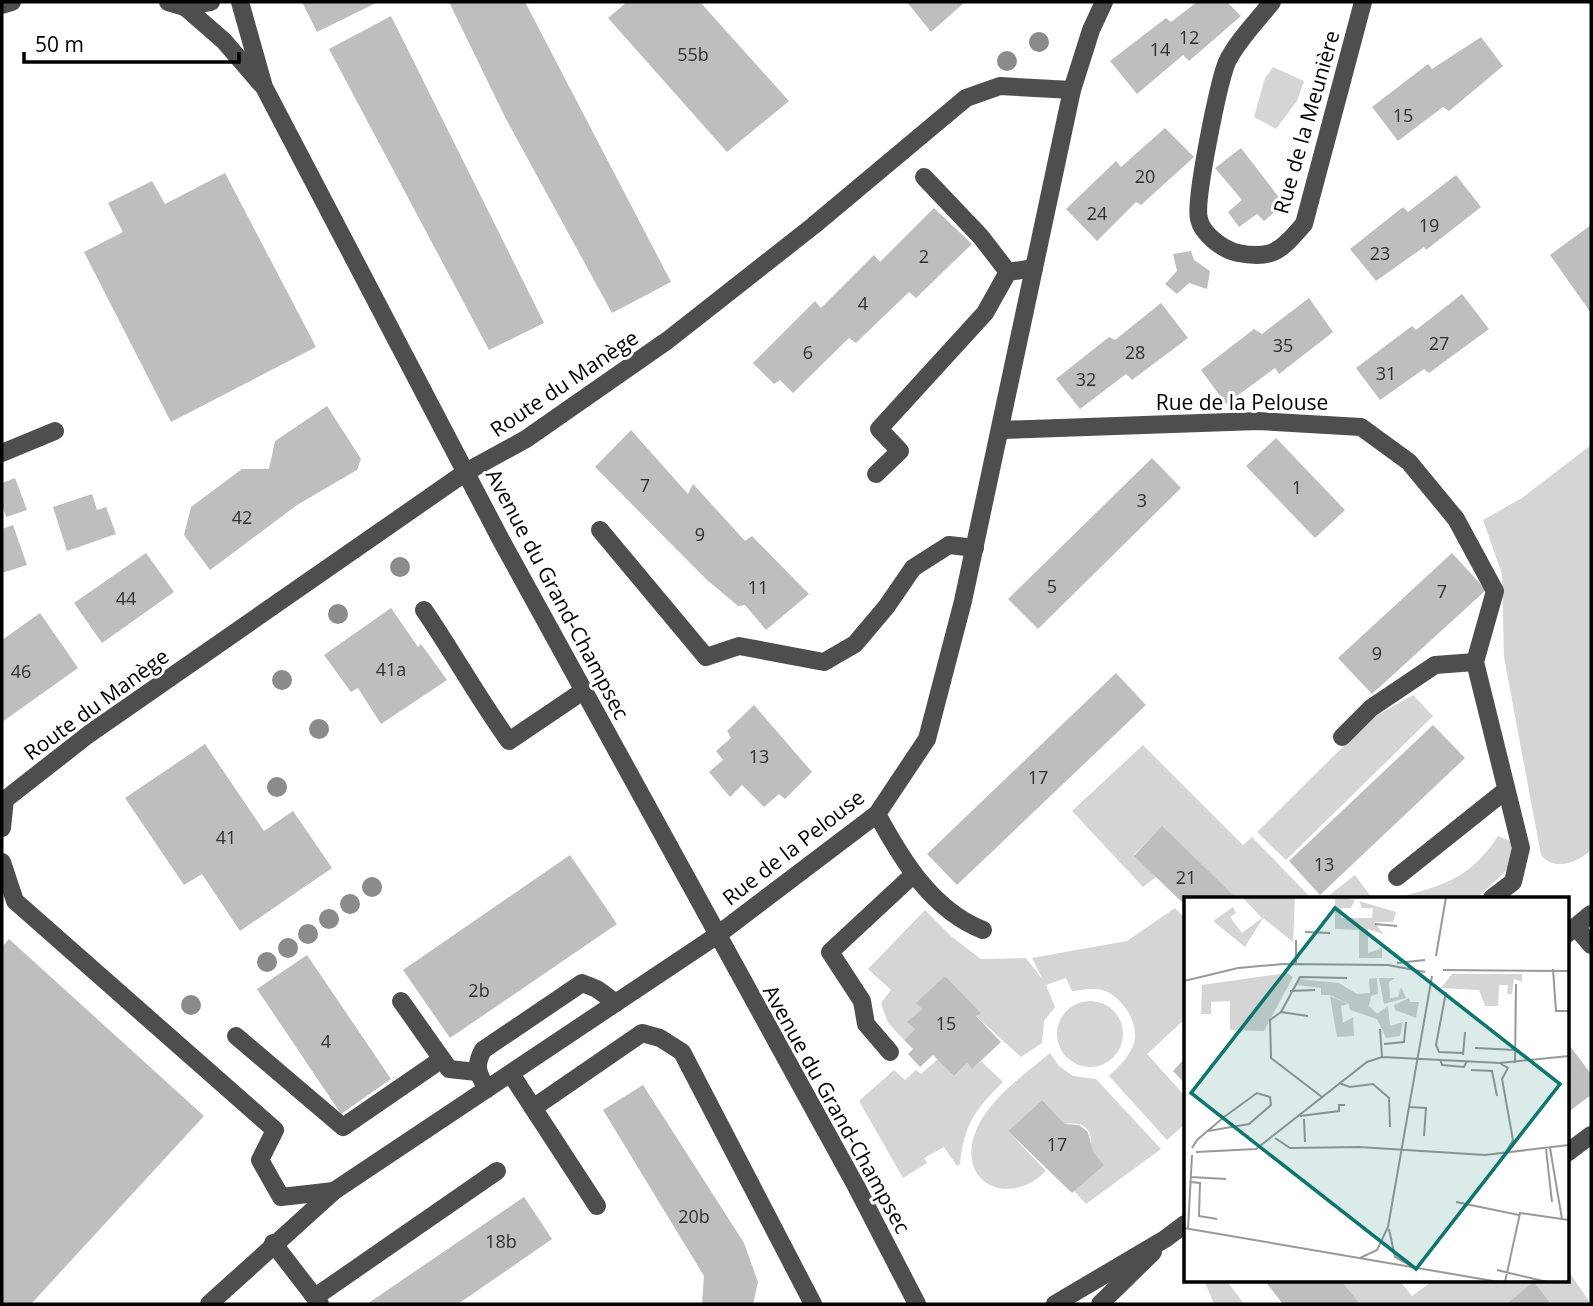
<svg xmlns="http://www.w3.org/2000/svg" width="1593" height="1306" font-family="'Open Sans',sans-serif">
  <rect width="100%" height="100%" fill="#fff"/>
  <g fill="#d5d5d5">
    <path d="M1273,67L1304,81L1297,101L1276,129L1254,117L1265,78Z"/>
    <path d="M1591,445V850C1578,862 1555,872 1541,855L1504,657L1502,574L1483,520L1522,498Z"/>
    <path d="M1413,695L1433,716L1286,860L1257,832L1372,718Z"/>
    <path d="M1143,745L1243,845L1252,837L1311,898H1233L1162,827L1134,855L1156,877L1143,887L1072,811Z"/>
    <path d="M1498,836L1515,843L1507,870L1477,898H1397C1444,885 1470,879 1498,836Z"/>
    <path d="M1355,875L1372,898H1326L1327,897Z"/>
    <path d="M1175,908L1185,918V1019L1147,1054L1185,1096V1124L1167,1140L1109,1076C1118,1067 1128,1058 1133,1046C1141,1026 1124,998 1105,991C1094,987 1083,990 1072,991L1066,978L1046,985L1055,1007L1044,1021L1042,1043L1021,1057L976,1016L980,1012L945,976L917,1003L922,1009L908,1022L915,1029L904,1040L888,1023L881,1003L891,990L868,969L925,910L952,937L981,959L1026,958L1043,980L1032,958L1127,941Z"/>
    <circle cx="1090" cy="1034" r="33"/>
    <path d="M1050,1053L1059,1066L1073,1076L1096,1079L1161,1149L1086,1204L1074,1191C1083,1173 1112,1118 1065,1124L1042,1100L1008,1131L1046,1171C1010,1207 959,1185 974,1136C985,1101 1024,1075 1050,1053Z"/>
    <path d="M938,1059L954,1076L967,1063L972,1069L981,1061L1003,1082C975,1109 964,1125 960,1164L957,1166L944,1147L924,1158L927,1163L903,1178L859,1101L894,1070L905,1080L916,1070L921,1074Z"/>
    <path d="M1567,1269L1591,1304H1551L1534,1283L1506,1304H1360L1341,1280H1399L1412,1296L1434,1280H1567Z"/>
    <path d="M1204,1280H1226L1244,1304H1214Z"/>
  </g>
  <g fill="#bebebe">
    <path d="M302,2H378L317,32Z"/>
    <path d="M449,2H525L671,282L612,313L506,119Z"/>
    <path d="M627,2H700L789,101L727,152L608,18Z"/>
    <path d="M907,2H965L931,32Z"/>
    <path d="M1197,2H1227L1241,16L1189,61L1183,55L1137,94L1110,61L1166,18L1171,22Z"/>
    <path d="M391,16L544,323L489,350L329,49Z"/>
    <path d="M1481,37L1503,66L1449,111L1443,107L1398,141L1372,107L1428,64L1432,69Z"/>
    <path d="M1165,128L1194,157L1141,205L1136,202L1097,241L1066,209L1116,161L1121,167Z"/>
    <path d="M1241,148L1284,204L1264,221L1257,214L1239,227L1228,212L1242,200L1215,168Z"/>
    <path d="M225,173L316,347L171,422L84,252L123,232L108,203L152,181L165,204Z"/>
    <path d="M1456,175L1481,207L1426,250L1424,247L1376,281L1350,249L1403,207L1408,212Z"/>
    <path d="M934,208L972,244L916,298L909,292L856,343L849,338L793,393L780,380L774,384L753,363L815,301L821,308L874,255L880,262Z"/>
    <path d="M1591,225V313L1550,255Z"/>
    <path d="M1191,251L1194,260L1210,271L1207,289L1189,283L1177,294L1165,284L1177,271L1173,254Z"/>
    <path d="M1462,294L1489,329L1429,373L1424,369L1380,400L1356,368L1412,326L1416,330Z"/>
    <path d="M1309,298L1333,332L1279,374L1275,368L1226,404L1201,370L1254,329L1262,334Z"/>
    <path d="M1161,303L1188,338L1132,380L1126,374L1080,409L1056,379L1109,337L1115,340Z"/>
    <path d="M327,406L361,459L357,470L297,505L210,570L184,535L191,507L242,469H269L275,441Z"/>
    <path d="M631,430L688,494L693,484L745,541L752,536L809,594L766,630L745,605L738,606L706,579L595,467Z"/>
    <path d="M1276,438L1345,510L1315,538L1246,466Z"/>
    <path d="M1152,458L1181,488L1038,629L1008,599Z"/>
    <path d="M15,478L27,510L6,517L2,504V483Z"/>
    <path d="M92,494L97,510L106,507L116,534L67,551L53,507Z"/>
    <path d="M13,525L27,565L2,573V529Z"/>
    <path d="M146,553L174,592L102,643L74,603Z"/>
    <path d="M1452,553L1486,590L1372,694L1338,658Z"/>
    <path d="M391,608L418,647L421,644L447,680L381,724L358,688L351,692L324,655Z"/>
    <path d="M40,613L78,668L2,722V640Z"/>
    <path d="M1116,673L1146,705L957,885L927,854Z"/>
    <path d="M754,705L812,772L785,799L779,794L764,807L742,785L730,797L709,772L723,760L716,751L731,738L727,731Z"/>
    <path d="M1433,725L1465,758L1320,895L1289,861Z"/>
    <path d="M205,744L264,831L293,811L332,868L240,931L202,874L184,885L125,798Z"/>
    <path d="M1162,826L1235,897L1233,898H1185V905L1134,856Z"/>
    <path d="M570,855L617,924L450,1038L403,970Z"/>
    <path d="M9,939L204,1116L31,1304H2V947Z"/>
    <path d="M307,955L391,1079L341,1114L257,989Z"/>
    <path d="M945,976L981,1013L976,1016L1001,1042L972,1069L967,1063L954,1076L933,1055L920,1067L908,1054L913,1049L904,1040L915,1029L907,1022L922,1009L916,1003Z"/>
    <path d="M1570,1046L1591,1074V1095L1567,1113V1048Z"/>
    <path d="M1185,1058V1084L1173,1071Z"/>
    <path d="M643,1085L744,1243L758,1282L753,1304H702L704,1276L603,1110Z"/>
    <path d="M1042,1100L1065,1124L1079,1125L1088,1132L1093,1152L1104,1165L1072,1193L1008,1131Z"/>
    <path d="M524,1197L552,1239L458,1304H367Z"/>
    <path d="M1264,1280H1341L1360,1304H1283Z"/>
    <path d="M1534,1282L1551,1304H1506Z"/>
  </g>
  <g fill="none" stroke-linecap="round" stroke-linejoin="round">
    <g stroke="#4e4e4e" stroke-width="18">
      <path d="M168,2L185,7L211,2"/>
      <path d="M240,2L264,87L501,540L856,1186L917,1304"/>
      <path d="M1272,2C1258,20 1237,41 1227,62C1219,81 1194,201 1199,219C1202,234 1223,250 1238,253C1274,260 1281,250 1304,224L1363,2"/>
      <path d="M2,5L12,2"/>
      <path d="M185,7L224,41L261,84"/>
      <path d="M924,177L981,237L1008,272"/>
      <path d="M1000,430L1258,421L1361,427L1409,462L1456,519L1495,591L1475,662L1521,848L1513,882L1492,898"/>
      <path d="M2,453L55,431"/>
      <path d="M876,474L900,451L879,429L985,313L1008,272L1034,268"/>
      <path d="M600,530L706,657L739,646L824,662L855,644L887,606L913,568L949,545L975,548"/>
      <path d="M424,610C454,654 478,698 509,741L583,691"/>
      <path d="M1342,737L1371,708L1435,665L1475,662"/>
      <path d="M2,802L89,734L466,472L526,439L668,340L813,226L966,98L1000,86L1072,90"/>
      <path d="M877,814C902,860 932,910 983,930"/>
      <path d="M2,828L5,799"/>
      <path d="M2,862L15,901L275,1130L260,1160L281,1197L334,1191"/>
      <path d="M1397,877L1506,790"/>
      <path d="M1576,927L1591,945"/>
      <path d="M1567,934L1591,914"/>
      <path d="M401,1001L449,1069L477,1072"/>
      <path d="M236,1036L343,1127L442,1059"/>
      <path d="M890,1052L866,1024L862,1001L830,952L914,874"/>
      <path d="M511,1074L597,1206"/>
      <path d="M487,1089C478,1074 474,1066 483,1050L582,983L597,989L616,1003"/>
      <path d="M533,1108L642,1033L660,1038L682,1052L813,1304"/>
      <path d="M1567,1153L1591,1135"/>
      <path d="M273,1243L320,1304"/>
      <path d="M315,1297L497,1171"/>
      <path d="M209,1304L334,1191L716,936L877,814L927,739L963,601L1072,90L1091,30L1104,2"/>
      <path d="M1055,1304L1165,1239L1185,1224"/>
      <path d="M1100,1304L1153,1252"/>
    </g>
  </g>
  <g fill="#8b8b8b">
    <circle cx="1039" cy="42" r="10"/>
    <circle cx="1007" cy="61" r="10"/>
    <circle cx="400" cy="567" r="10"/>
    <circle cx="338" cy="614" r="10"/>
    <circle cx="282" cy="680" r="10"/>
    <circle cx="319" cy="729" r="10"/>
    <circle cx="277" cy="787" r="10"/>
    <circle cx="372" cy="887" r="10"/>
    <circle cx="350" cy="904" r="10"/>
    <circle cx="329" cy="919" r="10"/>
    <circle cx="308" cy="934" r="10"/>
    <circle cx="288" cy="948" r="10"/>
    <circle cx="267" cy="962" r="10"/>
    <circle cx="191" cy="1005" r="10"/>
  </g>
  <g text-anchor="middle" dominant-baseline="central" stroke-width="6" stroke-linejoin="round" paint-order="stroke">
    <g font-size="18" fill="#303030">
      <text x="1189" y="37">12</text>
      <text x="1160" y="49">14</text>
      <text x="693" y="54">55b</text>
      <text x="1403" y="115">15</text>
      <text x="1145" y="176">20</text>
      <text x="1097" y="213">24</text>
      <text x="1429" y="225">19</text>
      <text x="1380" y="253">23</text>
      <text x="924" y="256">2</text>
      <text x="863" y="303">4</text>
      <text x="1439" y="343">27</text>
      <text x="1283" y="345">35</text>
      <text x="808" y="352">6</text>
      <text x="1135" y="352">28</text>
      <text x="1386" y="373">31</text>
      <text x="1086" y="379">32</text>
      <text x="645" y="485">7</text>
      <text x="1297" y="487">1</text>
      <text x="1142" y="500">3</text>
      <text x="242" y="517">42</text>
      <text x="700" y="534">9</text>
      <text x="1052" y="586">5</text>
      <text x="758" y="587">11</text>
      <text x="1442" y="591">7</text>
      <text x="126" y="598">44</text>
      <text x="1377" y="653">9</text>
      <text x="391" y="669">41a</text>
      <text x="21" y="671">46</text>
      <text x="759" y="756">13</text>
      <text x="1038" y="777">17</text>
      <text x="226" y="837">41</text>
      <text x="1324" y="864">13</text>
      <text x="1186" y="877">21</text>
      <text x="479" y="990">2b</text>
      <text x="946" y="1023">15</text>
      <text x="326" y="1041">4</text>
      <text x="1057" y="1144">17</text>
      <text x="694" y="1216">20b</text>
      <text x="501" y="1241">18b</text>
    </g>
    <g font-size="21" fill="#000" stroke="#fff">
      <text transform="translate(1306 122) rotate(-74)">Rue de la Meunière</text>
      <text transform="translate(564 383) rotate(-34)">Route du Manège</text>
      <text x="1242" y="402">Rue de la Pelouse</text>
      <text transform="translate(558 594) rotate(62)">Avenue du Grand-Champsec</text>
      <text transform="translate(96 704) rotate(-36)">Route du Manège</text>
      <text transform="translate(793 847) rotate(-38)">Rue de la Pelouse</text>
      <text transform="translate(837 1109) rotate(61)">Avenue du Grand-Champsec</text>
    </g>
  </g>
  <g transform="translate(1184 897)">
    <rect width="385" height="385" fill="#fff"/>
    <path d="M58,0H111L109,45L79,21L61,50L29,24L49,10L52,16L46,20L58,36L78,21ZM151,0L171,3L167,11H157V21H188L189,11H178L175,4L212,15L209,25H191L199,37L184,32V56L198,51V61H175V33L151,32ZM103,76L109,80L80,134L46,133V104L27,105V117H17L18,88ZM268,77H338V85L330,82L328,97H323L324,88H315L314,109H301L295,93L257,91ZM193,81L194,97L187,99L185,109L193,117L204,109L206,129L219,125L216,139L202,141L193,122L166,113L165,107L146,98H137V91L113,88L115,82L155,86L173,97L186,96L185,82ZM195,81H211L205,85L206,101L214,100L217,90L222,101L200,107ZM146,99L164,107L157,109L159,126L169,120L170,139L153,140ZM225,101L226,105H235L232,121L211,113L210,108Z" fill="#d5d5d5"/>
    <path fill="none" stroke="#999" stroke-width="2" d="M191,27L213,29M121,35L146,36M252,59L262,0M112,66V43M213,66L241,63M369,72L372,114H385M259,73L385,74M0,84L54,71L99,67L204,68L241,75M106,94L131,93M262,95L252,148L255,155L279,156M97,115L124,119M196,132L198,160M200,147L220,145L222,125M291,151L331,153M279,158L281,135M256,162L258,168L280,170L283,164M331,166L332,87M317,167L324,171L318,182L329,243L320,258M287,173L308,174L313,199M155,186L166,190L189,187L205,201L206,230M138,200L87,161L86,123L97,115L116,80L163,81M226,210L242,211L240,239M116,219L155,214V208H161M120,222L121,245M91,241L106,251L175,250L301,258L385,248M8,251L13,243L40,220L73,196L86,200L87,208L65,227L24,234M366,251L378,322M362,252L368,305M12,255L72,252L183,165L198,160L316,166L385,159M7,280L42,282M7,285L16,286L15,319L33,322M272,305L335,318M0,331L315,385M4,332L8,258M205,332L211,360L228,369M176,361L193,353L204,330L248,79M313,373L363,385M321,385L336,316L385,323"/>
    <path fill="#0f766e" fill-opacity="0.15" stroke="#0f766e" stroke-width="3.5" d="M151,11L376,187L232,372L7,196Z"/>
    <rect width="385" height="385" fill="none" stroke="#000" stroke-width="3.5"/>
  </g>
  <rect width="1593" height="1306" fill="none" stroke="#000000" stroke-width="7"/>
  <path d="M24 52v10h215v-10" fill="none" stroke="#000000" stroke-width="3.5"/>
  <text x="35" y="52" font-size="21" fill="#000000" stroke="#ffffff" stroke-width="5" paint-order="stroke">50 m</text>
</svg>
